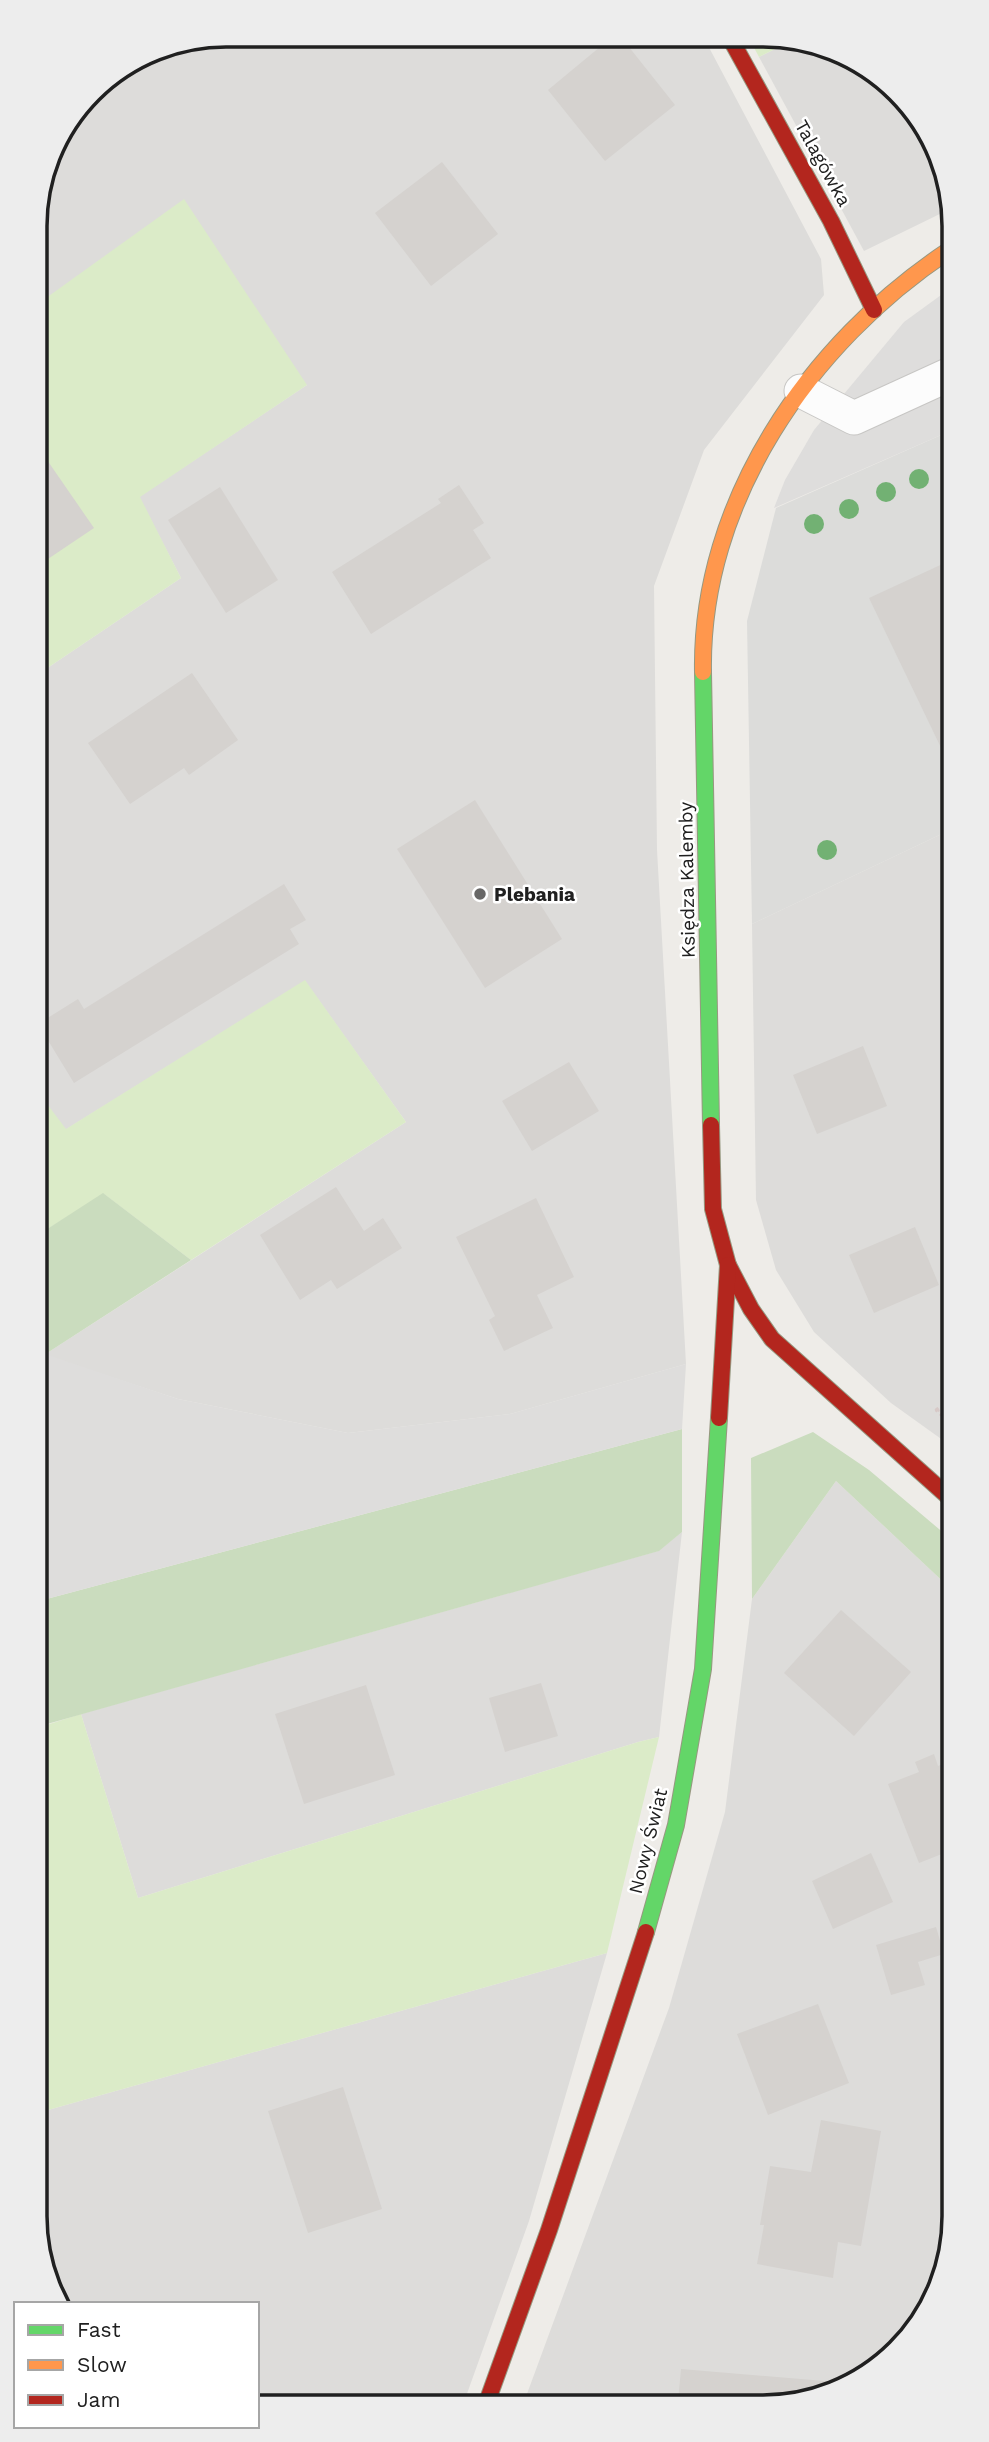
<svg xmlns="http://www.w3.org/2000/svg" width="989" height="2442" font-family="'Work Sans',sans-serif">
  <rect width="100%" height="100%" fill="#eeece8"/>
  <g fill="#dddcda">
    <path d="M226,35L704,38L821,259L824,295L704,450L654,586L657,850L686,1364L510,1414L348,1433L178,1399L44,1355L406,1122L305,981L65,1130L38,1092L37,675L181,578L139,497L307,385L45,298L36,283L35,213L55,141L100,83L153,49Z"/>
    <path d="M795,39H800L889,83L948,177V210L864,251L759,57Z"/>
    <path d="M950,830L951,1446L891,1403L814,1332L776,1270L756,1200L752,924Z"/>
    <path d="M836,1481L952,1590L954,2228L940,2289L907,2342L812,2401L524,2402L669,2008L725,1812L752,1599Z"/>
    <path d="M682,1532L659,1737L638,1742L138,1898L81,1714L658,1551Z"/>
    <path d="M607,1953L529,2221L464,2402L257,2403V2304H64L41,2265V2112Z"/>
  </g>
  <path fill="#dcdcda" d="M948,432L950,830L752,924L747,621L776,508Z"/>
  <g fill="#dbebc8">
    <path d="M749,38L795,39L759,57Z"/>
    <path d="M184,199L307,385L140,497L181,578L37,675L36,283L46,298Z"/>
    <path d="M305,980L406,1122L191,1260L104,1194L38,1235V1092L66,1129Z"/>
    <path d="M81,1714L138,1898L638,1742L659,1737L607,1953L41,2112L40,1727Z"/>
  </g>
  <g fill="#cadcbe">
    <path d="M103,1193L191,1260L44,1355L39,1352L38,1235Z"/>
    <path d="M682,1429V1532L659,1551L40,1726L39,1601Z"/>
    <path d="M813,1432L869,1470L952,1540V1590L836,1481L752,1599L751,1458Z"/>
  </g>
  <g fill="#dedddc">
    <path d="M948,290V432L774,508L785,480L814,430L904,322Z"/>
    <path d="M39,1352L178,1399L348,1433L510,1414L686,1364L682,1429L39,1601Z"/>
  </g>
  <g fill="#d5d2cf">
    <path d="M612,37H621L675,105L605,161L548,90Z"/>
    <path d="M442,162L498,234L431,286L375,213Z"/>
    <path d="M36,444L94,528L36,567Z"/>
    <path d="M459,485L484,523L473,530L491,558L371,634L332,572L441,503L438,499Z"/>
    <path d="M220,487L278,580L226,613L168,520Z"/>
    <path d="M949,561V751L944,754L869,598Z"/>
    <path d="M192,673L238,740L189,775L184,768L130,804L88,743Z"/>
    <path d="M475,800L562,939L485,988L397,849Z"/>
    <path d="M284,884L306,920L290,929L299,944L74,1083L38,1024L78,999L84,1009Z"/>
    <path d="M863,1046L887,1106L817,1134L793,1075Z"/>
    <path d="M569,1062L599,1111L532,1151L502,1101Z"/>
    <path d="M336,1187L364,1231L383,1218L402,1248L337,1289L331,1280L300,1300L260,1235Z"/>
    <path d="M536,1198L574,1277L537,1295L553,1328L504,1351L489,1320L495,1316L456,1237Z"/>
    <path d="M915,1227L939,1285L874,1313L849,1255Z"/>
    <path d="M841,1610L911,1672L854,1736L784,1673Z"/>
    <path d="M541,1683L558,1736L505,1752L489,1698Z"/>
    <path d="M366,1685L395,1775L304,1804L275,1714Z"/>
    <path d="M934,1754L938,1766L952,1760V1850L919,1863L888,1784L919,1772L915,1762Z"/>
    <path d="M871,1853L893,1902L833,1929L812,1881Z"/>
    <path d="M936,1927L944,1954L918,1962L925,1985L891,1995L876,1945Z"/>
    <path d="M818,2004L849,2083L768,2115L737,2034Z"/>
    <path d="M343,2087L382,2209L308,2233L268,2111Z"/>
    <path d="M821,2120L881,2131L861,2246L838,2242L833,2278L757,2264L764,2225H760L770,2166L811,2172Z"/>
    <path d="M681,2369L837,2382V2385L812,2401H678Z"/>
  </g>
  <g fill="none" stroke-linecap="round" stroke-linejoin="round">
    <defs>
      <path id="lane" d="M801,391L854,418L948,375"/>
      <g id="fast">
        <path d="M703,672L711,1125"/>
        <path d="M646,1932L676,1825L703,1669L719,1418"/>
      </g>
      <path id="slow" d="M703,672C700,501 810,343 948,251"/>
      <g id="jam">
        <path d="M730,38L831,221L874,310"/>
        <path d="M711,1125L713,1209L728,1265L751,1309L772,1339L951,1499"/>
        <path d="M719,1418L728,1265"/>
        <path d="M487,2402L549,2230L646,1932"/>
      </g>
    </defs>
    <use href="#lane" stroke="#c7c6c4" stroke-width="35"/>
    <use href="#fast" stroke="#979880" stroke-width="18"/>
    <use href="#slow" stroke="#979880" stroke-width="18"/>
    <use href="#jam" stroke="#979880" stroke-width="18"/>
    <path stroke="#d7c9c7" stroke-width="4.5" stroke-dasharray="3.5 3.5" stroke-linecap="butt" d="M951,1402L937,1410L951,1423"/>
    <use href="#lane" stroke="#fcfcfc" stroke-width="33"/>
    <use href="#fast" stroke="#63d668" stroke-width="16"/>
    <use href="#slow" stroke="#ff974d" stroke-width="16"/>
    <use href="#jam" stroke="#b3261e" stroke-width="16"/>
  </g>
  <g fill="#72b173">
    <circle cx="919" cy="479" r="10"/>
    <circle cx="886" cy="492" r="10"/>
    <circle cx="849" cy="509" r="10"/>
    <circle cx="814" cy="524" r="10"/>
    <circle cx="827" cy="850" r="10"/>
  </g>
  <circle fill="#686766" stroke="#fff" stroke-width="2.5" cx="480" cy="894" r="7"/>
  <g text-anchor="middle" dominant-baseline="central" stroke-width="5" stroke-linejoin="round" paint-order="stroke">
    <g font-size="19" fill="#202020" stroke="#fff">
      <text transform="translate(823 163) rotate(61)">Talagówka</text>
      <text transform="translate(687 880) rotate(-91)">Księdza Kalemby</text>
      <text transform="translate(648 1841) rotate(-76)">Nowy Świat</text>
    </g>
    <g font-size="19" font-weight="bold" fill="#202020" stroke="#fff" text-anchor="start">
      <text x="494" y="894">Plebania</text>
    </g>
  </g>
  <path d="M0 0H989V2442H0ZM226 47H763A179 179 0 0 1 942 226V2216A179 179 0 0 1 763 2395H226A179 179 0 0 1 47 2216V226A179 179 0 0 1 226 47Z" fill="#ededed" fill-rule="evenodd"/>
  <path fill="none" stroke="#202020" stroke-width="3.5" d="M226 47H763A179 179 0 0 1 942 226V2216A179 179 0 0 1 763 2395H226A179 179 0 0 1 47 2216V226A179 179 0 0 1 226 47Z"/>
  <rect x="14" y="2302" width="245" height="126" fill="#ffffff" stroke="#a6a6a6" stroke-width="2"/>
  <rect x="28" y="2325" width="35" height="10" fill="#63d668" stroke="#a6a6a6" stroke-width="2"/>
  <text x="77" y="2337" font-size="21" fill="#202020">Fast</text>
  <rect x="28" y="2360" width="35" height="10" fill="#ff974d" stroke="#a6a6a6" stroke-width="2"/>
  <text x="77" y="2372" font-size="21" fill="#202020">Slow</text>
  <rect x="28" y="2395" width="35" height="10" fill="#b3261e" stroke="#a6a6a6" stroke-width="2"/>
  <text x="77" y="2407" font-size="21" fill="#202020">Jam</text>
</svg>
